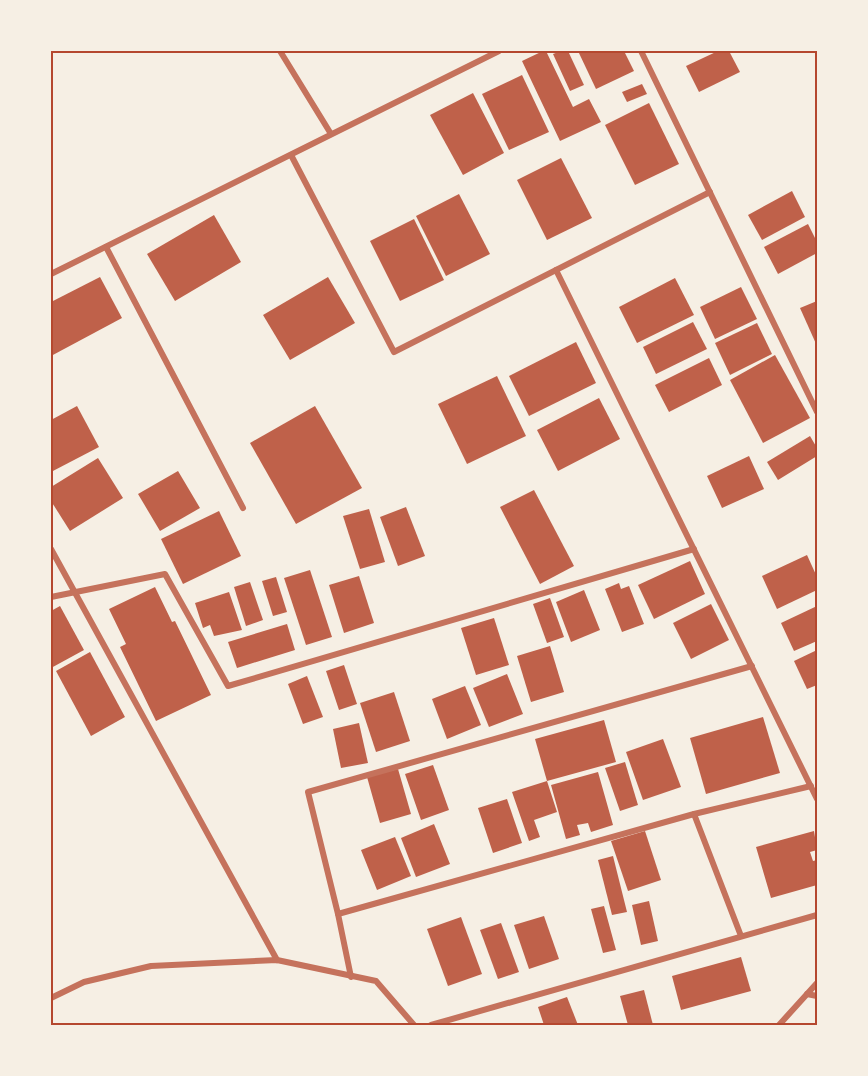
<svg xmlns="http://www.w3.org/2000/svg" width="868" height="1076" font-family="Poppins,sans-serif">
  <rect width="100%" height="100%" fill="#f6efe4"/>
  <g fill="#bf614a">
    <path d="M543,51H546L573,107L589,99L601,122L560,141L522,61Z"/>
    <path d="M561,51H568L584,85L570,91L553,54Z"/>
    <path d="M578,51H624L634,71L596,89Z"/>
    <path d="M718,51H729L740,72L699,92L686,66Z"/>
    <path d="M522,75L549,132L509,150L482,94Z"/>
    <path d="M642,84L647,94L627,102L622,92Z"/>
    <path d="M473,93L504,153L463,175L430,115Z"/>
    <path d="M649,103L679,164L635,185L605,125Z"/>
    <path d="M561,158L592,218L547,240L517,180Z"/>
    <path d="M792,191L805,217L762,240L748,215Z"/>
    <path d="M459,194L490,254L446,276L416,216Z"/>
    <path d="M214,215L241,262L175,301L147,254Z"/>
    <path d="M414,219L444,280L400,301L370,241Z"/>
    <path d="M808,224L817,242V253L778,274L764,247Z"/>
    <path d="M100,277L122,318L51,356V302Z"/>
    <path d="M328,277L355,323L290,360L263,315Z"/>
    <path d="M675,278L694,315L637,343L619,307Z"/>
    <path d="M741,287L757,319L715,339L700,307Z"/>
    <path d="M817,301V346L800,308Z"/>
    <path d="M693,322L707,349L656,374L643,347Z"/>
    <path d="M757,323L772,354L730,375L715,343Z"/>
    <path d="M576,342L596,383L529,416L509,376Z"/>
    <path d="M775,355L810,418L763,443L730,380Z"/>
    <path d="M709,358L722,385L669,412L655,385Z"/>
    <path d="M497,376L526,436L467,464L438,404Z"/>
    <path d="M599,398L620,439L558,471L537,430Z"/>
    <path d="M77,406L99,447L51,472V420Z"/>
    <path d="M315,406L362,488L296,524L250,443Z"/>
    <path d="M810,436L817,448V456L778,480L767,462Z"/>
    <path d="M749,456L764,489L722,508L707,476Z"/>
    <path d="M98,458L123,498L70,531L51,501V487Z"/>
    <path d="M178,471L200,508L160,531L138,494Z"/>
    <path d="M534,490L574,566L540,584L500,507Z"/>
    <path d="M406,507L425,556L398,566L380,517Z"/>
    <path d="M369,509L385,562L360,569L343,516Z"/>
    <path d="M219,511L241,556L183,584L161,539Z"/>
    <path d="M807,555L817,577V590L777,609L762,576Z"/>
    <path d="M690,561L705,594L654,619L638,585Z"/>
    <path d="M310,570L332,637L306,645L284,578Z"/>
    <path d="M359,576L374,623L344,633L329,585Z"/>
    <path d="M276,577L287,612L273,616L262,581Z"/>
    <path d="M250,582L263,620L246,626L234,587Z"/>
    <path d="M619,583L621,589L629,586L644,624L622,632L605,589Z"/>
    <path d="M155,587L172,622L175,621L211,695L156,721L120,647L126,644L109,609Z"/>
    <path d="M584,590L600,630L571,642L556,602Z"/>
    <path d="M229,592L242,630L214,636L210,625L203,628L195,603Z"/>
    <path d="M550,598L564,637L547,643L533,604Z"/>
    <path d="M711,604L729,640L691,659L673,623Z"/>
    <path d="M60,606L84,650L51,668V611Z"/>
    <path d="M817,606V641L794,651L781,623Z"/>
    <path d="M494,618L509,665L476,675L461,628Z"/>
    <path d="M287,624L295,650L237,668L228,642Z"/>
    <path d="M550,646L564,692L531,702L517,656Z"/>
    <path d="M817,650V685L807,689L794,661Z"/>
    <path d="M90,652L125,717L91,736L56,671Z"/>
    <path d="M344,665L357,704L339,710L326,671Z"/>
    <path d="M507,674L523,714L489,727L473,688Z"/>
    <path d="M307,676L323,717L303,724L288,684Z"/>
    <path d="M465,686L481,725L447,739L432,699Z"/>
    <path d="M394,692L410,741L376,752L360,703Z"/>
    <path d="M763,717L780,773L706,794L690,738Z"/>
    <path d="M604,720L616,762L547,781L535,739Z"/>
    <path d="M359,723L368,763L341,768L333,729Z"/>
    <path d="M663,739L681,787L643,800L626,752Z"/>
    <path d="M625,762L638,805L620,811L605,768Z"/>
    <path d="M433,765L449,810L421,820L405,774Z"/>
    <path d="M398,769L411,814L380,823L367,777Z"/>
    <path d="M598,772L613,825L591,832L588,823L577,825L580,835L566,839L551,785Z"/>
    <path d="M547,781L557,812L534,820L540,837L529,841L512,792Z"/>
    <path d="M507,799L522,843L493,853L478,808Z"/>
    <path d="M434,824L450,864L416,877L401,838Z"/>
    <path d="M645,831L661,880L628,891L611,841Z"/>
    <path d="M814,831L817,850L810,852L813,861L817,860V885L771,898L756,847Z"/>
    <path d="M395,837L411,876L377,890L361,850Z"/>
    <path d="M613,856L627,912L612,915L598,860Z"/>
    <path d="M649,901L658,941L641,945L632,905Z"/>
    <path d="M604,906L616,950L603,953L591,909Z"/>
    <path d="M544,916L559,959L529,969L514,925Z"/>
    <path d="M461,917L482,974L448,986L427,929Z"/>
    <path d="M501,923L519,972L498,979L480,930Z"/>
    <path d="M741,957L751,991L681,1010L672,976Z"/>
    <path d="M644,990L653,1025H628L620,996Z"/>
    <path d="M567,997L578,1025H544L538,1007Z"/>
  </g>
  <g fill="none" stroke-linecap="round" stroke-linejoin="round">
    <g stroke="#c5725c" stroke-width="6">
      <path d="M280,51L331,134"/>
      <path d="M641,51L817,412"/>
      <path d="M291,155L394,352L710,192"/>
      <path d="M106,247L243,508"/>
      <path d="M556,270L817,799"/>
      <path d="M51,274L499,51"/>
      <path d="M51,549L277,960"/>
      <path d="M51,597L165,574L228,686L694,549"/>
      <path d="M694,814L741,936"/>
      <path d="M338,914L308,792L752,666"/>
      <path d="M351,977L338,914L694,814L811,786"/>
      <path d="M807,994L817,996"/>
      <path d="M51,998L84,982L151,966L277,960L376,981L414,1025"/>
      <path d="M431,1025L817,915"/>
      <path d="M779,1025L817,983"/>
    </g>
  </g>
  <rect width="868" height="1076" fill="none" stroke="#f6efe4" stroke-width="105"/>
  <rect x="52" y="52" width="764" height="972" fill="none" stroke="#b5482f" stroke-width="2"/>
</svg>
